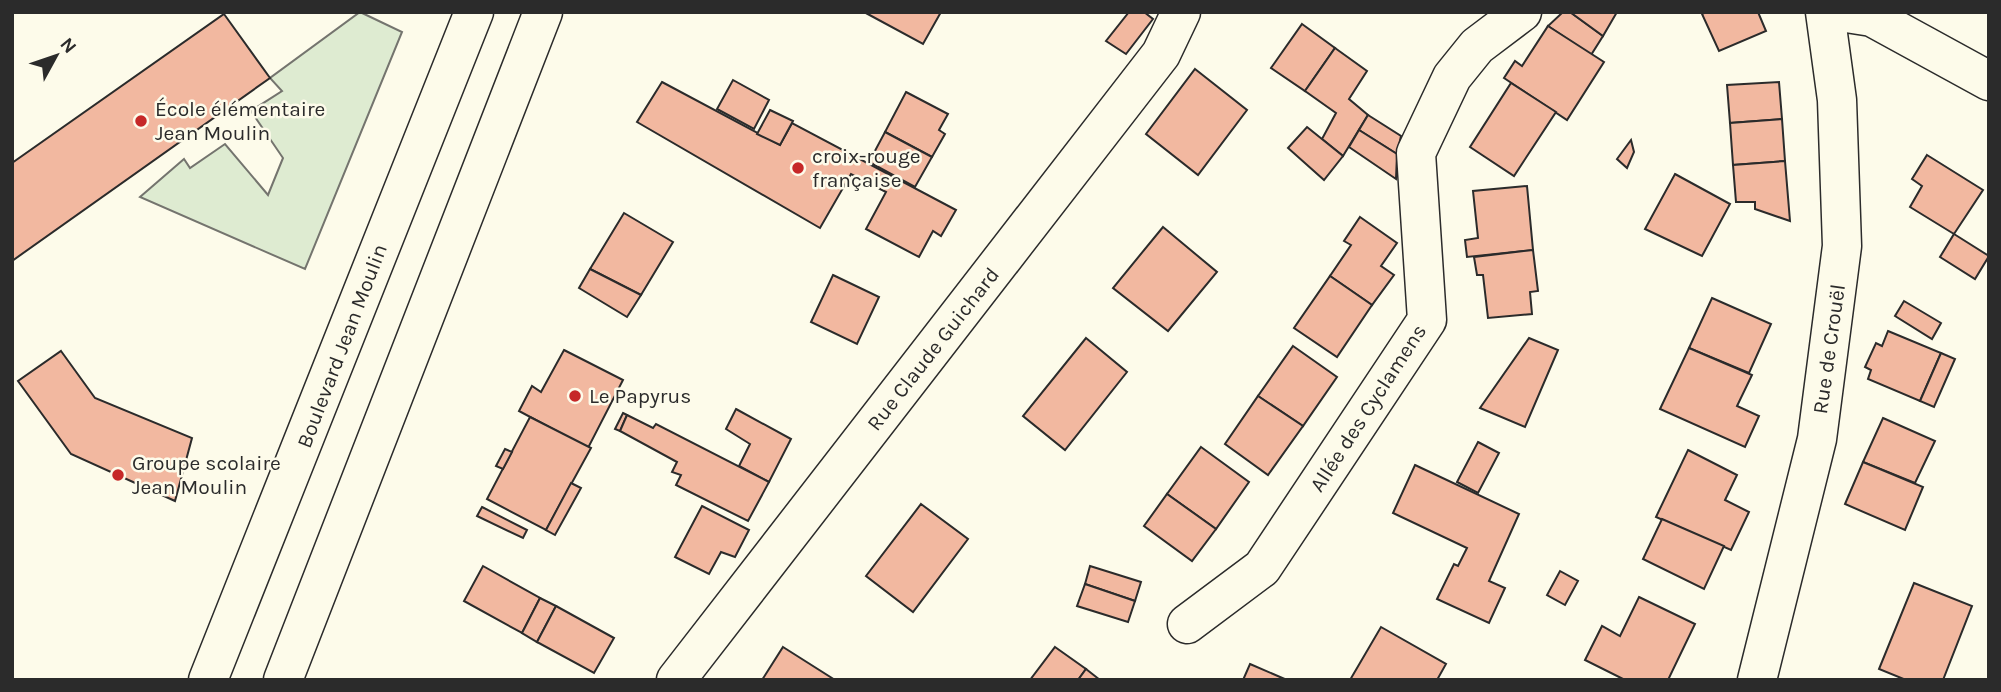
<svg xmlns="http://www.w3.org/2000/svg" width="2001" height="692" font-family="Karla,sans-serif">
  <rect width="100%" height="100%" fill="#fdfbea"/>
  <path fill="#deebd1" stroke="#74746e" stroke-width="2" d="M360,12L402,32L305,269L140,197L184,159L190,168L225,144L268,195L283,158L251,111L282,91L270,78Z"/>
  <g fill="#f2b8a0" stroke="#2b2b2b" stroke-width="2">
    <path d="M864,12H941L923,44Z"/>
    <path d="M1129,12H1144L1153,19L1126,54L1106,41Z"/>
    <path d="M1563,12H1570L1603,36L1591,55L1548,26Z"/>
    <path d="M1570,12H1617L1603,36Z"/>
    <path d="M1706,12H1758L1766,31L1719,51L1702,14Z"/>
    <path d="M224,14L270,78L12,261V163Z"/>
    <path d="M1302,24L1335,48L1305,91L1271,68Z"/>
    <path d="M1548,26L1604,62L1567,120L1504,78L1515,61L1522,66Z"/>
    <path d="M1335,48L1367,71L1349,99L1368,115L1343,156L1322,139L1336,113L1305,91Z"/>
    <path d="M1195,69L1247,110L1198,175L1146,134Z"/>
    <path d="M733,80L769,100L754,129L717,109Z"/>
    <path d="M662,82L780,145L792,123L956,210L941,236L933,231L919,257L866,229L886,192L851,174L820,228L637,122Z"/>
    <path d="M1779,82L1782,119L1730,123L1727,85Z"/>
    <path d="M1511,83L1556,112L1514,176L1470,147Z"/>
    <path d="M906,92L948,114L939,130L945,134L932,157L885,132Z"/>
    <path d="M770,110L793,121L780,145L757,134Z"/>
    <path d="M1368,115L1401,136L1397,154L1359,130Z"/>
    <path d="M1782,119L1785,161L1733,165L1730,123Z"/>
    <path d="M1307,127L1343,156L1324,180L1288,148Z"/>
    <path d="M1359,130L1397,154L1396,179L1349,147Z"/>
    <path d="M885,132L932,157L915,187L869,162Z"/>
    <path d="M1631,140L1634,152L1627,168L1617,159Z"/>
    <path d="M1927,155L1983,190L1954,234L1910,207L1922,186L1912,179Z"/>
    <path d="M1785,161L1790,221L1755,209V202H1736L1733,165Z"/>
    <path d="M1675,174L1730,204L1702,256L1645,229Z"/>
    <path d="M1527,186L1533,250L1467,257L1465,240L1478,238L1473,191Z"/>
    <path d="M624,213L673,242L641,295L590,269Z"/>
    <path d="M1360,217L1397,243L1381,266L1394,275L1372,305L1330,276L1351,245L1344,241Z"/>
    <path d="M1163,227L1217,272L1168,331L1113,288Z"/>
    <path d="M1954,234L1989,256L1975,279L1940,257Z"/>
    <path d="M1533,250L1538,291L1530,292L1532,314L1488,318L1483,275H1477L1474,257Z"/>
    <path d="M590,269L641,295L627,317L579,288Z"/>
    <path d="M833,275L879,297L857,344L811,322Z"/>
    <path d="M1330,276L1372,305L1337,357L1294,328Z"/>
    <path d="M1712,298L1771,324L1749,373L1689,348Z"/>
    <path d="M1904,301L1941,323L1932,339L1895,316Z"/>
    <path d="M1888,331L1941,353L1920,401L1868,379L1871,370L1865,367L1876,343L1882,346Z"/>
    <path d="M1086,338L1127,372L1065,450L1023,416Z"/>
    <path d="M1529,338L1558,350L1525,427L1480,408Z"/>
    <path d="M1293,346L1337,377L1303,426L1258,396Z"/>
    <path d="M1689,348L1752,375L1737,406L1759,416L1745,447L1660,409Z"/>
    <path d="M564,350L623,380L588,448L519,411L532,386L541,392Z"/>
    <path d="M61,351L95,398L192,438L175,501L71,454L18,381Z"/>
    <path d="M1941,353L1955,359L1934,407L1920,401Z"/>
    <path d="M1258,396L1303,426L1268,475L1225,444Z"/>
    <path d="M736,409L791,439L769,482L739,466L750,444L726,429Z"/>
    <path d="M623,413L627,415L620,431L615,429Z"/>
    <path d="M627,415L653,428L656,424L769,482L748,521L676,485L681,475L672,472L677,462L620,431Z"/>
    <path d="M530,417L591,448L546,530L487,499Z"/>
    <path d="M1883,418L1935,441L1915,483L1863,462Z"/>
    <path d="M1478,442L1499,453L1478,493L1457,482Z"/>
    <path d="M1201,447L1249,482L1216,529L1167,494Z"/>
    <path d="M505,449L512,452L503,469L496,466Z"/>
    <path d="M1688,450L1737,475L1725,500L1749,512L1731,550L1656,517Z"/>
    <path d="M1863,462L1923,487L1905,530L1845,504Z"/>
    <path d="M1415,465L1519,514L1489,581L1505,588L1489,623L1437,599L1454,564L1458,566L1467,548L1393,513Z"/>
    <path d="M571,483L581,488L555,535L546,530Z"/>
    <path d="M1167,494L1216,529L1192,561L1144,526Z"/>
    <path d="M921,504L968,539L913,612L866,576Z"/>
    <path d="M702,506L749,530L735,557L721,552L709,574L675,557Z"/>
    <path d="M482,507L527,530L523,538L477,516Z"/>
    <path d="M1662,519L1724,546L1704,589L1643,559Z"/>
    <path d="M483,566L540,598L522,633L464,601Z"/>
    <path d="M1090,566L1141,582L1135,601L1085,584Z"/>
    <path d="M1560,571L1578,581L1565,605L1547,595Z"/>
    <path d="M1914,583L1972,606L1943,680H1906L1879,669Z"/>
    <path d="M1085,584L1135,601L1128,622L1077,606Z"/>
    <path d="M1639,597L1695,624L1668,680H1625L1585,660L1602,626L1620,636Z"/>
    <path d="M540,598L556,606L537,642L522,633Z"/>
    <path d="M556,606L614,638L594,673L537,642Z"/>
    <path d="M1381,627L1446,664L1437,680H1350Z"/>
    <path d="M783,647L835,680H762Z"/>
    <path d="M1055,647L1086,669L1078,680H1030Z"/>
    <path d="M1250,664L1287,680H1243Z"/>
    <path d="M1086,669L1100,680H1078Z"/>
  </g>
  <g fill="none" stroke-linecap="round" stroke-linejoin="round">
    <defs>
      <g id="minor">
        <path d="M1840,12L1872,17L1989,81"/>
        <path d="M1187,624L1262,568L1427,320L1416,153L1452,77L1477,46L1522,12"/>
        <path d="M676,680L1161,54L1181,12"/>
        <path d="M1757,680L1817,439L1842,246L1837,100L1825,12"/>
      </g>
      <g id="primary">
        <path d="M208,680L474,12"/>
        <path d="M283,680L543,12"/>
      </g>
    </defs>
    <use href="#minor" stroke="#2b2b2b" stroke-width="41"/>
    <use href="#primary" stroke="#2b2b2b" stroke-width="41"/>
    <use href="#minor" stroke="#fdfbea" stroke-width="38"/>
    <use href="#primary" stroke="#fdfbea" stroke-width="38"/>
  </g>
  <g fill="#c62828" stroke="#fdfbea" stroke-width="2.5">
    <circle cx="141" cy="121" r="7"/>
    <circle cx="798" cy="168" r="7"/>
    <circle cx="575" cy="396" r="7"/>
    <circle cx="118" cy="475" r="7"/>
  </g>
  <g text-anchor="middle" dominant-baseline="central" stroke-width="5" stroke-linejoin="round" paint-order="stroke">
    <g font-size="21" fill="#2b2b2b" stroke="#fdfbea" text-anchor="start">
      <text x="155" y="109">École élémentaire<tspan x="155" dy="24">Jean Moulin</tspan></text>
      <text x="812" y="156">croix-rouge<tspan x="812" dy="24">française</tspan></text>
      <text x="589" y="396">Le Papyrus</text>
      <text x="132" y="463">Groupe scolaire<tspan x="132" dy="24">Jean Moulin</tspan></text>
    </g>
    <g font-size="21" fill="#2b2b2b" stroke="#fdfbea">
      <text transform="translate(342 346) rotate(-69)">Boulevard Jean Moulin</text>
      <text transform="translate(933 349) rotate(-52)">Rue Claude Guichard</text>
      <text transform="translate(1829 349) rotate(-82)">Rue de Crouël</text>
      <text transform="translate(1368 408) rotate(-57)">Allée des Cyclamens</text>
    </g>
  </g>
  <rect width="2001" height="692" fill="none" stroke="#2b2b2b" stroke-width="28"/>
  <g transform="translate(56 56) rotate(50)" stroke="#fdfbea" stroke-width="5" paint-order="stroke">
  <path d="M0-5L12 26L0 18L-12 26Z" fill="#2b2b2b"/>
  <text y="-10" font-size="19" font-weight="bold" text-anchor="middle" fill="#2b2b2b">N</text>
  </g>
</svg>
